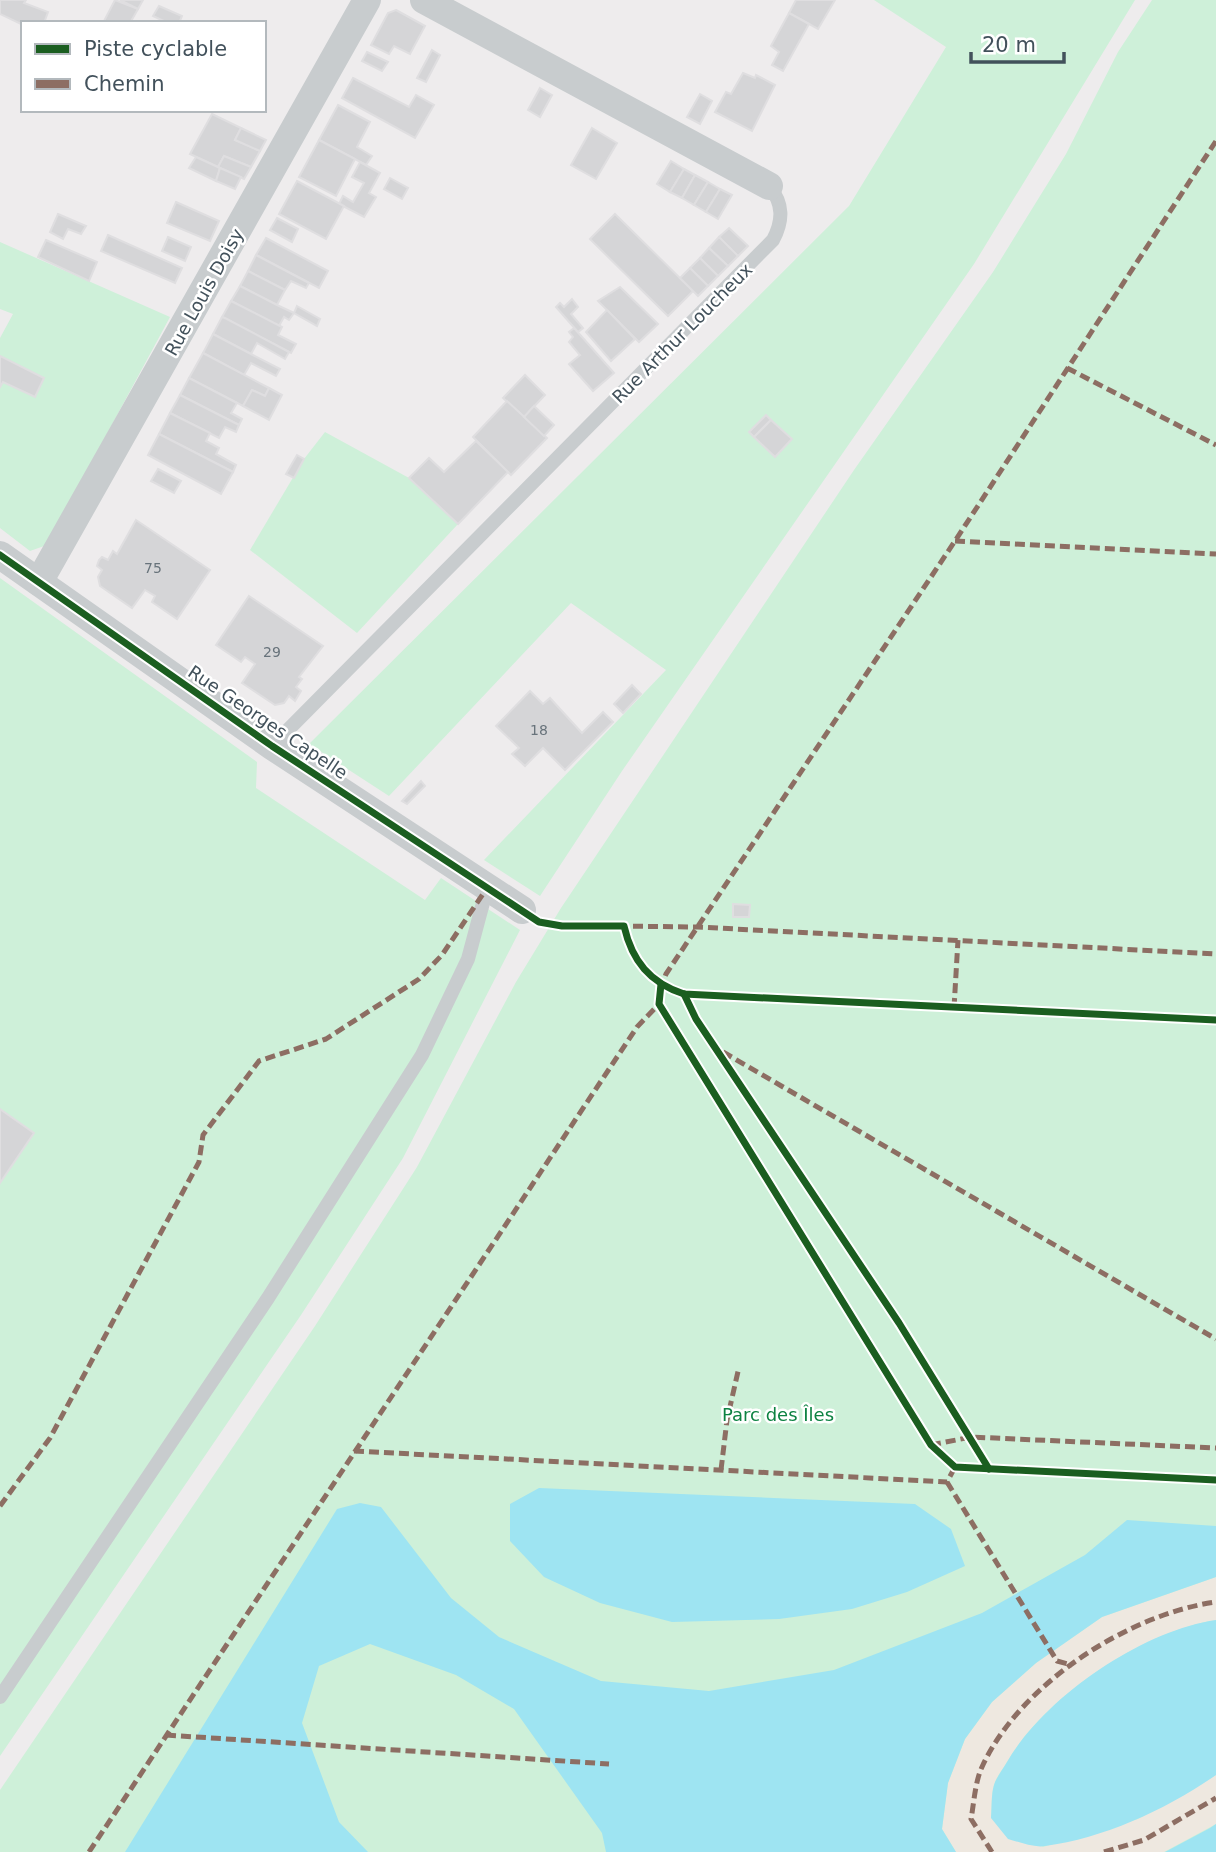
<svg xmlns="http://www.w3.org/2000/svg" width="1216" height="1852" font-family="'DejaVu Sans',sans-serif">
  <rect width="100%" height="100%" fill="#eeeced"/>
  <g fill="#cef0d9">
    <path d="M874,0H1135L974,264L622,771L540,896L484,860L666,670L571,603L389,796L309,744L849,206L946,47Z"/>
    <path d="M1152,0H1216V1852H0V1790L315,1326L417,1167L516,982L561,908L854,470L993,272L1066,154L1118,52Z"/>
    <path d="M0,242L170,317L47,545L30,551L0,528V387L3,382L34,396L44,378L0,356V338L13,314L0,309Z"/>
    <path d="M325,432L409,478L458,524L357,633L250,550L304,459Z"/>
    <path d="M0,578L257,762L256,788L425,900L441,878L520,930L403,1158L301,1315L0,1756V1183L34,1133L0,1109Z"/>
  </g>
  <path fill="#eee8e0" d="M1216,1577V1620C1141,1632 1045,1697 1007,1762C1003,1769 996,1777 994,1785C991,1795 992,1807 991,1818L1043,1847L1138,1819L1216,1775V1824L1164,1852H956L942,1829L948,1783L965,1739L992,1702L1036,1663L1102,1617Z"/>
  <g fill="#9ee4f2">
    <path d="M539,1488L915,1504L951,1529L965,1566L907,1592L852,1609L779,1619L672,1622L600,1603L544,1577L510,1541V1504Z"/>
    <path d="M360,1503L381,1507L451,1598L499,1637L601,1681L709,1691L834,1670L982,1613L1085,1555L1127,1520L1216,1526V1577L1102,1617L1036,1663L992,1702L965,1739L948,1783L942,1829L956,1852H606L602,1833L514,1709L456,1675L370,1644L319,1666L302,1723L339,1822L368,1852H125L337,1509Z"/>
    <path d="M1216,1620V1775C1167,1809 1105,1838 1045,1846C1034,1848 1019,1842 1008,1839L991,1818C992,1807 991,1795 994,1785C996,1778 1003,1769 1007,1762C1045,1697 1141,1631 1216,1620Z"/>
    <path d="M1216,1824V1852H1165L1210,1828Z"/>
  </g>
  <g fill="#d5d5d7" stroke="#dfdee0" stroke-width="2">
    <path d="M0,0H26L24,3L48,12L44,23L23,25L0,14Z"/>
    <path d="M115,0L138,9L130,23H103Z"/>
    <path d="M120,0H143L138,9Z"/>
    <path d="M796,0H835L818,29L789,13Z"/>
    <path d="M159,6L182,16L179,23H168L153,16Z"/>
    <path d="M396,10L425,26L410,54L394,46L389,54L371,45L388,13Z"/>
    <path d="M789,13L809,24L783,71L772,65L779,52L771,46Z"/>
    <path d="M432,50L440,55L426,82L417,78Z"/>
    <path d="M367,52L388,62L382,71L362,61Z"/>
    <path d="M743,73L755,78L756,75L775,85L752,131L715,112L726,92L731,94Z"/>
    <path d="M353,78L409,107L416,95L434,105L415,138L342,98Z"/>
    <path d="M540,88L552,95L540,117L528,110Z"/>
    <path d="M700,94L712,101L700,124L687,117Z"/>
    <path d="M338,105L370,122L357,147L372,156L366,165L319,140Z"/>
    <path d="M212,114L241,128L235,140L260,151L251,167L224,156L218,167L190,154Z"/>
    <path d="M241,128L266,140L260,151L235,140Z"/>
    <path d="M592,128L617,143L596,179L571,165Z"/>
    <path d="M319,140L355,159L336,196L299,177Z"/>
    <path d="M224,156L251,167L244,179L218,167Z"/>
    <path d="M196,157L220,168L216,181L189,168Z"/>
    <path d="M671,161L684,169L670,192L657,184Z"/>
    <path d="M360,162L380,173L369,193L376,197L364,217L339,204L343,196L353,202L364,183L352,177Z"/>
    <path d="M220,168L241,177L235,189L216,181Z"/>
    <path d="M684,169L695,175L682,198L670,192Z"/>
    <path d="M695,175L708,182L694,205L682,198Z"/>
    <path d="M390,178L408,188L402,199L384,189Z"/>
    <path d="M297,181L344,206L326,239L279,214Z"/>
    <path d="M708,182L720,189L706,212L694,205Z"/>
    <path d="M720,189L732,195L718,219L706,212Z"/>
    <path d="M176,202L219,221L210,241L167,223Z"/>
    <path d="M58,214L86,226L81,234L68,229L63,239L50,232Z"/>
    <path d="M615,214L693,291L668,316L590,239Z"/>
    <path d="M277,218L298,229L292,242L270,230Z"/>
    <path d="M729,228L748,246L738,256L719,237Z"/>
    <path d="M108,235L182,268L175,283L101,251Z"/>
    <path d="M168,237L191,247L185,261L162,251Z"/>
    <path d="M719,237L738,256L728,266L709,248Z"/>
    <path d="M266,238L328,271L319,288L256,255Z"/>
    <path d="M46,240L97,262L89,281L38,257Z"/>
    <path d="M709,248L728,266L718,276L700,258Z"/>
    <path d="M256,255L309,283L306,288L291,281L285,290L248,271Z"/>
    <path d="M700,258L718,276L708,286L690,268Z"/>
    <path d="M690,268L708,286L698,296L680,278Z"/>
    <path d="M248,271L285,290L277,305L240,286Z"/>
    <path d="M240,286L277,305L294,313L289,320L284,317L279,326L231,301Z"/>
    <path d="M620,287L658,324L639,342L598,301Z"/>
    <path d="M572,299L578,307L571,314L583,328L578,332L556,307L560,303L564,307Z"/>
    <path d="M231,301L282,327L278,335L296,344L291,353L222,317Z"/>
    <path d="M297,306L320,319L317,326L294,313Z"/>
    <path d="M607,310L635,339L611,361L586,332Z"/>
    <path d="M222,317L225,318L289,352L285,359L257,343L251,354L213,334Z"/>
    <path d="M574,328L614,373L593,391L569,364L580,355L569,342L573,337L569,332Z"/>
    <path d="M213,334L251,354L280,369L276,376L251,363L244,375L205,354L203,353Z"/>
    <path d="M203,353L269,388L265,396L252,390L243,406L189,378Z"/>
    <path d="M0,356L44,378L35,397L3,382L0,387Z"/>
    <path d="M525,375L545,395L524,417L503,398Z"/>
    <path d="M189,378L237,403L231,413L242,419L239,425L180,395Z"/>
    <path d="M269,388L282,395L269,420L243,406L252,390L265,396Z"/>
    <path d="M180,395L239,425L236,432L225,427L219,438L170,413Z"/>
    <path d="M507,401L547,438L511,475L473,437Z"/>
    <path d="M534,406L554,425L544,436L524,417Z"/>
    <path d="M170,413L210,433L206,441L219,448L216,454L236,465L233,472L159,434Z"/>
    <path d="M766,415L771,420L754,437L749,432Z"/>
    <path d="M771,420L792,439L775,457L754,437Z"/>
    <path d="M159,434L233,472L221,494L148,455Z"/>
    <path d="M476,441L508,472L458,524L409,478L429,458L444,472Z"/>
    <path d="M297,455L304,459L294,478L286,474Z"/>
    <path d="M158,469L181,481L174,493L151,481Z"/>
    <path d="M136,520L210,570L177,619L152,602L155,596L145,590L132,608L100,586L98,577L102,570L97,566L99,560L102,557L108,560L113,551L117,554Z"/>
    <path d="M249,596L323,646L299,677L302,679L296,687L301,691L295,701L289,696L284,703L275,705L242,683L255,664L245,657L241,662L216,645Z"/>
    <path d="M632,685L641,694L623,713L614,704Z"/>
    <path d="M530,691L543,704L550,698L582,733L603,712L613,722L565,770L543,748L525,766L512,754L519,748L496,726Z"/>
    <path d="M421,781L425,786L407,804L402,801Z"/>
    <path d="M733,904L750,905L749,917H733Z"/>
    <path d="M0,1109L34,1133L0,1183Z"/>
  </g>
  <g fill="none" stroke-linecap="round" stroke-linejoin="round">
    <g stroke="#c8ccce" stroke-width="14">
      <path d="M272,746L773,240C783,221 784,204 769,186"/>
      <path d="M0,1697L268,1298L422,1055L468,959L487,888"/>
    </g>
    <g stroke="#c8ccce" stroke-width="28">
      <path d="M424,0L769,186"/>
      <path d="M0,555L272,746L522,910"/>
      <path d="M39,582L367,0"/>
    </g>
    <g stroke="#8d6e63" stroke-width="5" stroke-dasharray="10 5" stroke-linecap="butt">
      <path d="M1067,368L1216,445"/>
      <path d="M955,541L1216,554"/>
      <path d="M618,926L697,927L1216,954"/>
      <path d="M660,990L666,974L955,541L1216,141"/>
      <path d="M954,1008L958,940"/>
      <path d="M723,1052L1216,1339"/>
      <path d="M931,1445L971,1437L1216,1448"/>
      <path d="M354,1451L947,1482L955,1467"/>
      <path d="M721,1470L727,1420L739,1367"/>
      <path d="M947,1482L1057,1661L1072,1665"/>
      <path d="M0,1506L50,1438L199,1162L203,1135L259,1061L326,1039L419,979L442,955L487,888"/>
      <path d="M166,1735L609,1764"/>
      <path d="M89,1852L637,1027L659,1004"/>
      <path d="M992,1852L971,1819C974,1803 975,1782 982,1767C1019,1685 1128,1614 1216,1602"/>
      <path d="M1104,1852L1144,1840L1216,1798"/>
    </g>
    <defs>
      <g id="cycleway">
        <path d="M0,555L272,746L539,922L562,926H624C632,961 650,983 684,994L1216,1020"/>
        <path d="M661,984L659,1004L931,1445L955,1467L1216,1480"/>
        <path d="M684,994L696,1019L899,1323L989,1469"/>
      </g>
    </defs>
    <use href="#cycleway" stroke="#fff" stroke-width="11"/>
    <use href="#cycleway" stroke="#1b5e20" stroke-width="7"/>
  </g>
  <g text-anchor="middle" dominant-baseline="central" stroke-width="5" stroke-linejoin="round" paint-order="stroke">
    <g font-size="14" fill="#68737b">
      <text x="153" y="568">75</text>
      <text x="272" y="652">29</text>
      <text x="539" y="730">18</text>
    </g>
    <g font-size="18" fill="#42515b" stroke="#fff">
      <text transform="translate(204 292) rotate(-61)">Rue Louis Doisy</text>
      <text transform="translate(682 333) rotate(-45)">Rue Arthur Loucheux</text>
      <text transform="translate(268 722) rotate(34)">Rue Georges Capelle</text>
    </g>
    <g font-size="18" fill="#0d8242" stroke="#fff">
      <text x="778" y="1414">Parc des Îles</text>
    </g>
  </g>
  <rect x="21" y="21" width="245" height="91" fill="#ffffff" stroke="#b3b9bd" stroke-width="2"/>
  <rect x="35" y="44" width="35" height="10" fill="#1b5e20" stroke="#b3b9bd" stroke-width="2"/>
  <text x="84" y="56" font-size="21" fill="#42515b">Piste cyclable</text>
  <rect x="35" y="79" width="35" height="10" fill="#8d6e63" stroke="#b3b9bd" stroke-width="2"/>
  <text x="84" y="91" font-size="21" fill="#42515b">Chemin</text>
  <path d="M971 52v10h93v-10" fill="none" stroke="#42515b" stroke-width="3.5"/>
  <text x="982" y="52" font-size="21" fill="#42515b" stroke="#ffffff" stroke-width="5" paint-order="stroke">20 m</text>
</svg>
